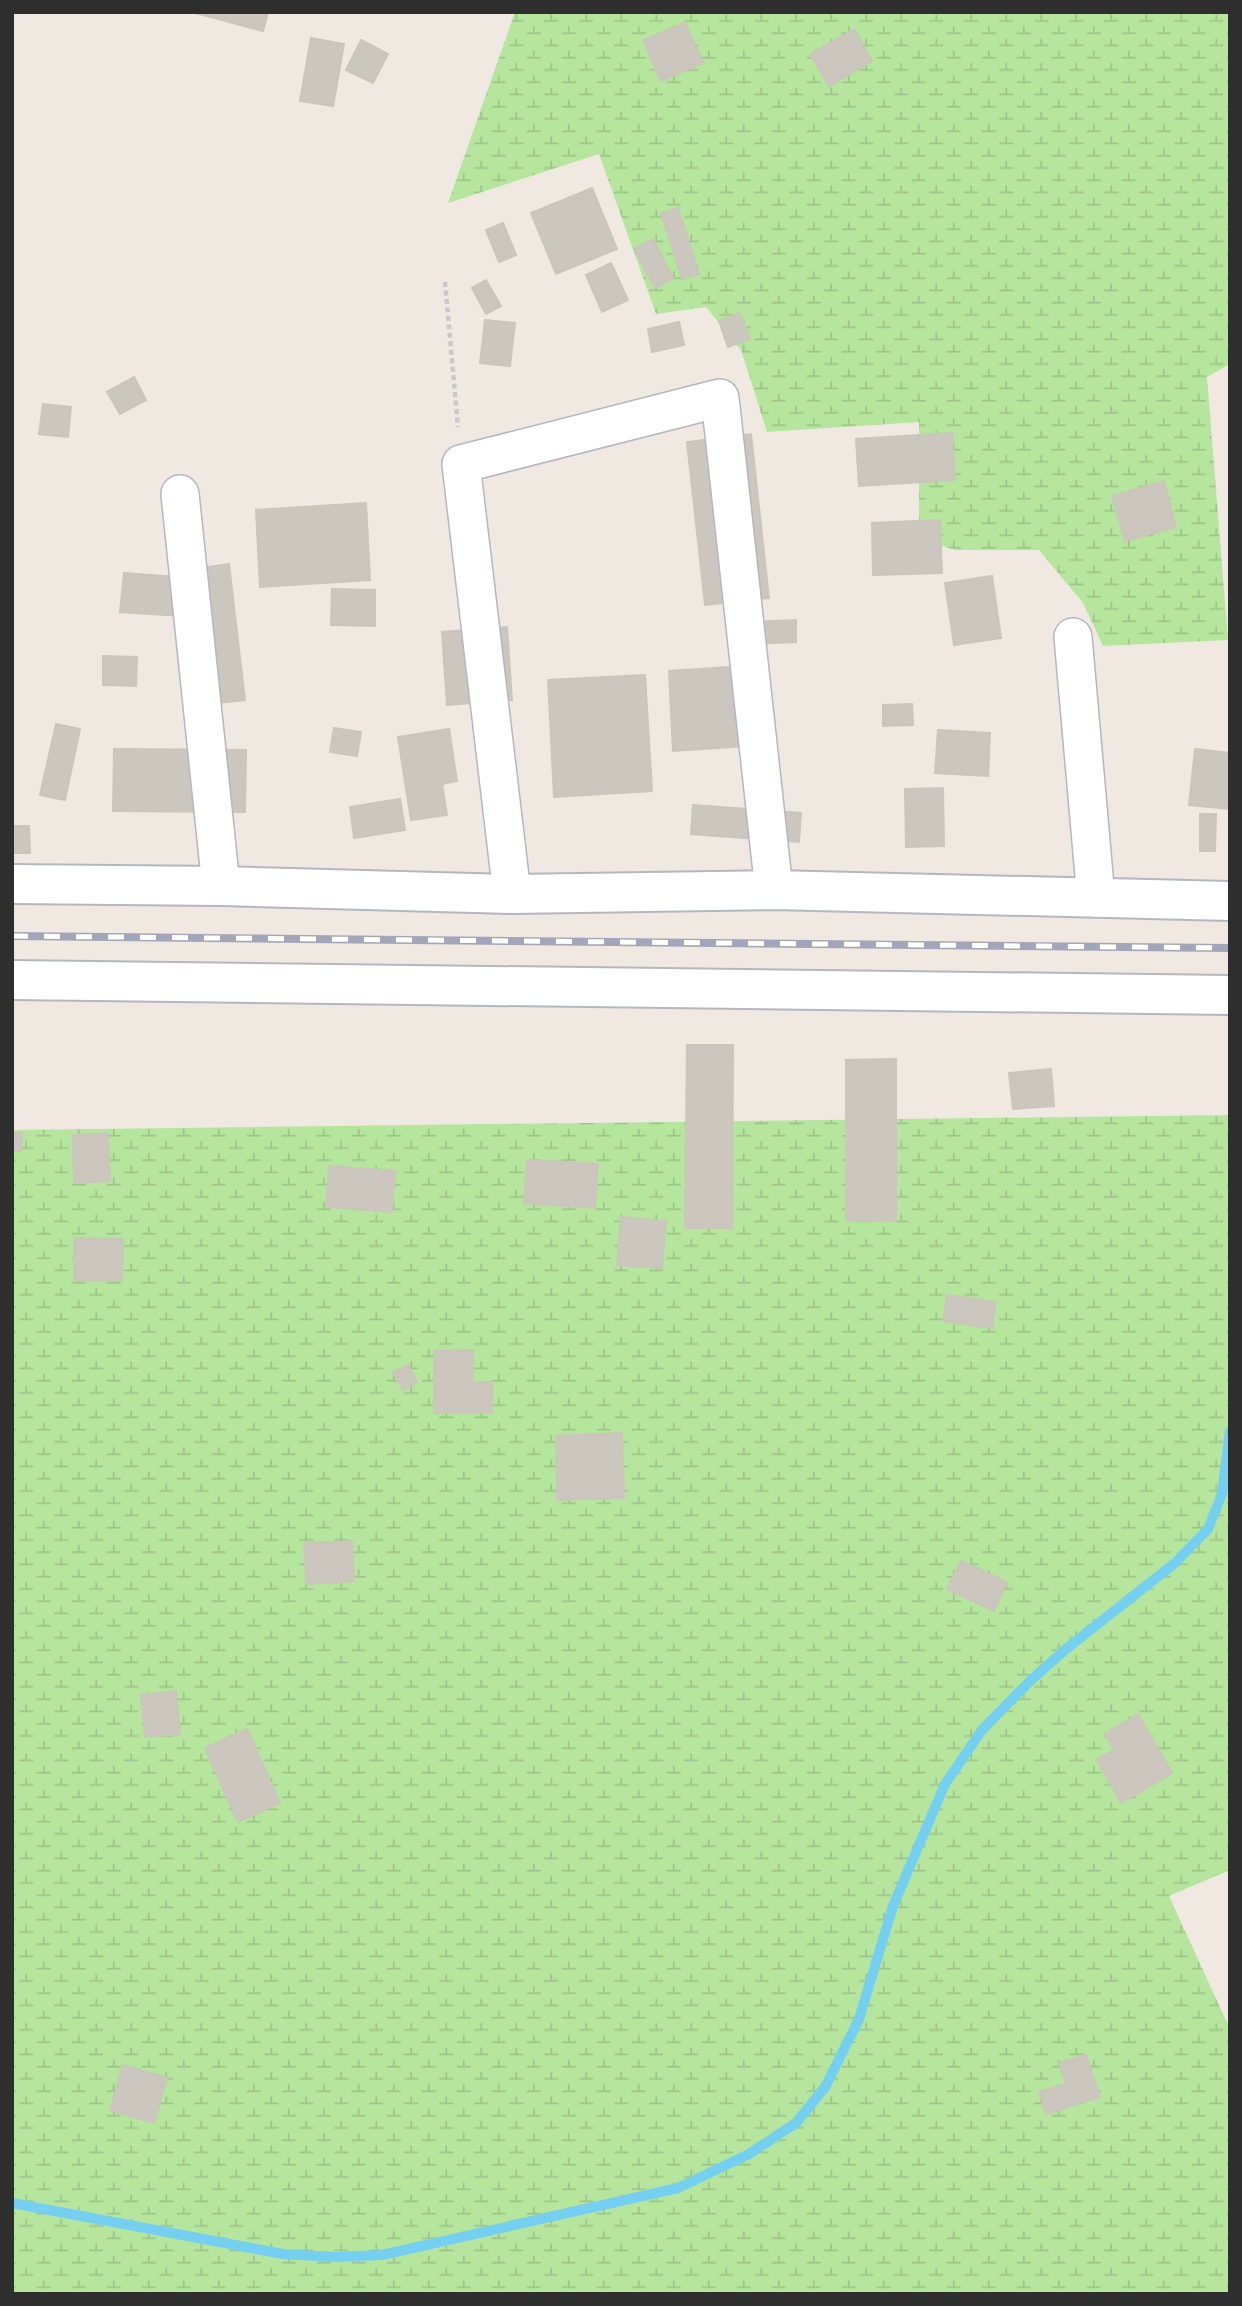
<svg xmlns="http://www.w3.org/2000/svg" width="1242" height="2306" font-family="Lato,sans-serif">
  <defs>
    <pattern id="wetland-marsh" width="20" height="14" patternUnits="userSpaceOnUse" patternTransform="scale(1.75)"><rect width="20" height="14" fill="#b6e59e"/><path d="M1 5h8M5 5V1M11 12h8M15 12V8" fill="none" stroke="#9dc588"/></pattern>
  </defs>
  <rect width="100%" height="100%" fill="#efe9e1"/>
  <g fill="url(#wetland-marsh)">
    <path d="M515,12H1230V364L1207,377L1228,640L1103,646L1083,603L1039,550H955L919,538V422L767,432L741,350L706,307L656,314L599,154L448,203Z"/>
    <path d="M1230,1115V1870L1169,1896L1230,2029V2294H12V1130Z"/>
  </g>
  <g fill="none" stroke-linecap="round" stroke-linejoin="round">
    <path stroke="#75cff0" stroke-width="10" d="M12,2203L283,2254L335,2257L382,2255L678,2188L749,2154L796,2123L825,2087L859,2019L893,1906L945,1784L982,1730L1030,1681L1066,1649L1175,1563L1208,1529L1222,1494L1230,1431"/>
  </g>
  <g fill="#cbc7bf" stroke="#cbc5ba" stroke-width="2">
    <path d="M192,12H268L263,31Z"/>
    <path d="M685,23L703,63L661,81L643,40Z"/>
    <path d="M854,29L872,61L829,86L810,54Z"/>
    <path d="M311,38L344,44L333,106L300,101Z"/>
    <path d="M361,40L388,54L373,83L346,70Z"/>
    <path d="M592,188L617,249L556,274L531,213Z"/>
    <path d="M678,208L699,274L682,279L661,213Z"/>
    <path d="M503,223L516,255L499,262L486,230Z"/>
    <path d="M653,239L673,278L655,288L634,249Z"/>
    <path d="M611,263L628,300L602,312L586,275Z"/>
    <path d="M486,280L501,306L486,314L472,288Z"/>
    <path d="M740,313L750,339L728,347L719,321Z"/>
    <path d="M485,320L515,323L510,366L480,363Z"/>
    <path d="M679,322L684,345L652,352L648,329Z"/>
    <path d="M134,377L146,400L120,414L107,392Z"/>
    <path d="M43,404L71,407L68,437L39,434Z"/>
    <path d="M952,433L955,480L859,486L856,439Z"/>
    <path d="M751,434L769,598L705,605L687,442Z"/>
    <path d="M1164,481L1176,527L1125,541L1112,496Z"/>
    <path d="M366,503L370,580L260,587L256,510Z"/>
    <path d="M940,520L942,573L873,575L872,523Z"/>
    <path d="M229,564L245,700L218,703L202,568Z"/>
    <path d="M124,573L216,580L213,618L120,612Z"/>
    <path d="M992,576L1001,638L954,645L945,583Z"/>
    <path d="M332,589L375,590V626L331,625Z"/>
    <path d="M796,620V642L750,644L749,622Z"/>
    <path d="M507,627L512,700L447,705L442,632Z"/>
    <path d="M103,656L137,657L136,686L103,685Z"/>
    <path d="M743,666L748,746L673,751L669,671Z"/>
    <path d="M645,675L652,791L554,797L548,680Z"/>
    <path d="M912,704L913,725L883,726V705Z"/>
    <path d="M56,724L80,729L65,800L40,795Z"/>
    <path d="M334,728L361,732L357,756L330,752Z"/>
    <path d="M449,729L457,781L442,784L447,815L411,820L398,737Z"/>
    <path d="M938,730L990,733L988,776L935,773Z"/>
    <path d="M114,749L246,750L245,812L113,811Z"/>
    <path d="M1195,749L1230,753V809L1189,805Z"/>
    <path d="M943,788L944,846L906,847L905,789Z"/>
    <path d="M400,799L405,830L354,838L350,807Z"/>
    <path d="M693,805L801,813L799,842L691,834Z"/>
    <path d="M1200,814H1216L1215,851H1200Z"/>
    <path d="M12,826H29L30,853H12Z"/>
    <path d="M687,1045H733L732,1228H685Z"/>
    <path d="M896,1059V1221H846V1060Z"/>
    <path d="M1051,1069L1054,1106L1013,1109L1009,1073Z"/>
    <path d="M12,1133H22L21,1151H12Z"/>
    <path d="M108,1133L110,1181L74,1183L73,1135Z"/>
    <path d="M527,1160L598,1164L595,1208L524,1203Z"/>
    <path d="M329,1166L395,1171L392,1212L326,1207Z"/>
    <path d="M621,1217L666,1221L662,1268L617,1265Z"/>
    <path d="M74,1238L123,1239L122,1281L74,1280Z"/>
    <path d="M947,1295L996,1302L992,1328L943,1321Z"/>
    <path d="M473,1350V1382H492V1413H434V1351Z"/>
    <path d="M408,1365L417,1382L403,1390L393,1372Z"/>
    <path d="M622,1433L624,1498L557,1500L556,1436Z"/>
    <path d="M352,1541L354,1581L306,1584L304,1543Z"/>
    <path d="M961,1561L1007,1582L994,1611L947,1589Z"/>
    <path d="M176,1691L180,1734L145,1737L141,1695Z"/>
    <path d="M1138,1714L1172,1773L1121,1803L1097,1760L1114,1750L1105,1734Z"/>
    <path d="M247,1729L280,1803L238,1822L205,1748Z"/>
    <path d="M1086,2055L1100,2097L1046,2114L1039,2092L1066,2084L1059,2063Z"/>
    <path d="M123,2065L167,2078L154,2123L110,2110Z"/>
  </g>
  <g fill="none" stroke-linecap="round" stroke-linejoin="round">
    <defs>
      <g id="street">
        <path d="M180,494L221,886"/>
        <path d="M1073,637L1096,898"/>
        <path d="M512,894L461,464L720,398L774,890"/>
      </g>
      <g id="secondary">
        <path d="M12,884L221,886L512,894L774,890L1230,901"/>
        <path d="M12,980L1230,995"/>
      </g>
    </defs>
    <use href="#street" stroke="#b4b7c1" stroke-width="40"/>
    <use href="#secondary" stroke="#b4b7c1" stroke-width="42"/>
    <path stroke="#c9c9c9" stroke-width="4.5" stroke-dasharray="5 3.5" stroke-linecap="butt" d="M445,282L458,427"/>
    <use href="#street" stroke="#fff" stroke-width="37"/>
    <use href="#secondary" stroke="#fff" stroke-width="38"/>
    <defs>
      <path id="rail" d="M12,936L1230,948"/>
    </defs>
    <use href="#rail" stroke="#a3a6b8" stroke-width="8"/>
    <use href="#rail" stroke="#fff" stroke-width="5" stroke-dasharray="16" stroke-linecap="butt"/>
  </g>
  <rect width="1242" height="2306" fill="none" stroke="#2e2e2e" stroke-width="28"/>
</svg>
